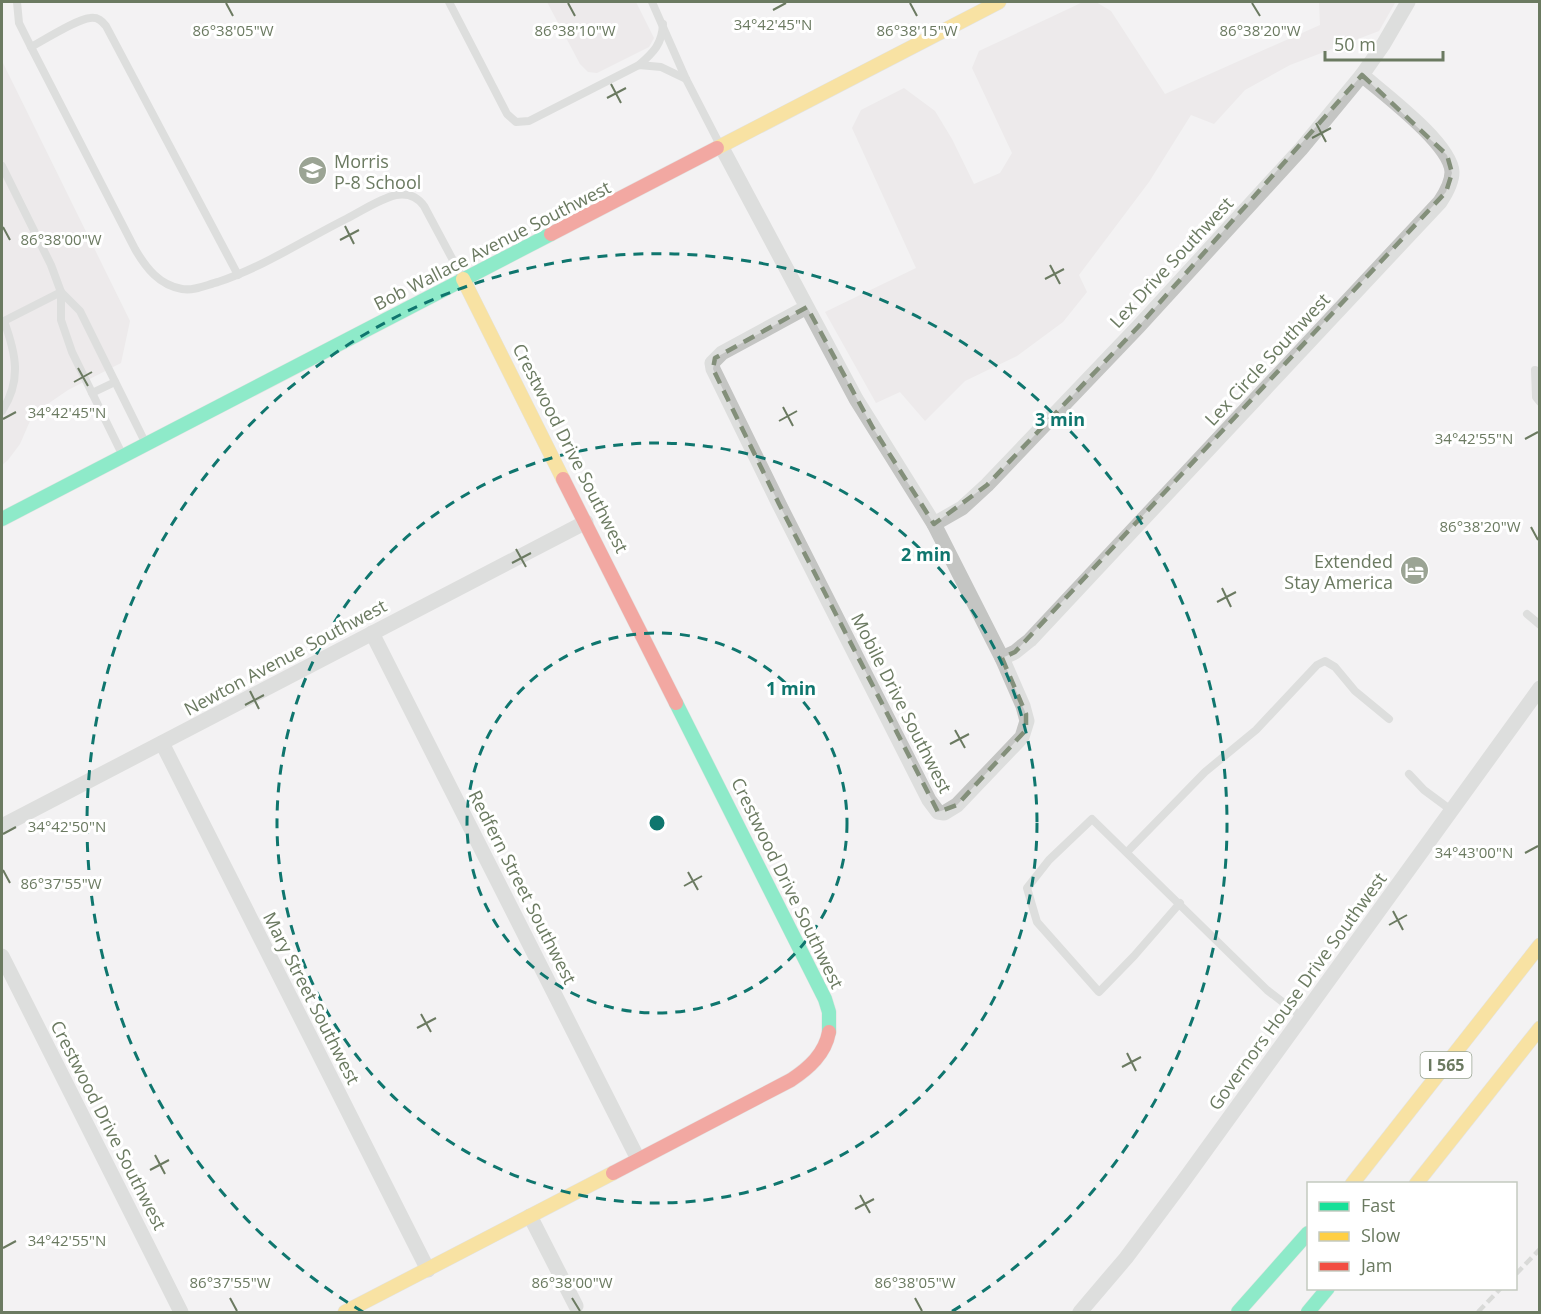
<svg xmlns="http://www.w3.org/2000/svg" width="1541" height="1314" font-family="'Open Sans',sans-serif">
  <rect width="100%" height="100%" fill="#f3f2f3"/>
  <g fill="#e6e0e2">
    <path d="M547,2H636L654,38L649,47L597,73L588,72L580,64Z"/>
    <path d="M1083,2H1096L1111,11L1165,94L1320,25L1319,2L1395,3L1379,31L1290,65L1245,90L1214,124L1191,115L1149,182L1079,275L1087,292L1063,322L1017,356L965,381L925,421L900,392L876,403L825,312L916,268L852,128L861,110L904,88L935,111L952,139L974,184L1000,173L1012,153L972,68L979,51Z"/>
    <path d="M2,61L130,321L121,363L68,390L33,414L20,444L8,460L2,465Z"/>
  </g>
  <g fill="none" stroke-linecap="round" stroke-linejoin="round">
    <defs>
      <g id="fast">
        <path d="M2,519L551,234"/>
        <path d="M676,703L825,999L829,1012V1032"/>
        <path d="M1238,1312L1308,1233"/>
        <path d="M1308,1312L1328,1288"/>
      </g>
      <g id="slow">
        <path d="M717,148L999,2"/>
        <path d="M463,279L563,479"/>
        <path d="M1352,1184L1540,945"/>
        <path d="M1416,1184L1540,1028"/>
        <path d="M345,1312L613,1173"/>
      </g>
      <g id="jam">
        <path d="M551,234L717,148"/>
        <path d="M563,479L676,703"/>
        <path d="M613,1173L791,1080C809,1068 825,1054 829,1032"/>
      </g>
    </defs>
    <use href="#fast" stroke="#cfd0ce" stroke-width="15"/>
    <use href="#slow" stroke="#cfd0ce" stroke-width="15"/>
    <use href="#jam" stroke="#cfd0ce" stroke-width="15"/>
    <g stroke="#c4c5c3" stroke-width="8">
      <path d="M17,2L19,23L31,47L135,249C146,268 159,285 182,289C195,291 206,285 218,282C263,267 304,240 346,219C362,211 379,199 396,195C408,193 417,196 424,206L462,277"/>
      <path d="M449,2L507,114L516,122L529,121L639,65L661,67L686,79"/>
      <path d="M652,2L686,79L720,145"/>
      <path d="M31,47C44,40 77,19 90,18C98,17 102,21 106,26L238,275"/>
      <path d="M639,65C654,52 662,44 663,24"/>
      <path d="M2,166L51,265L61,292V320L72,352L123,456"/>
      <path d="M61,292L80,311L146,444"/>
      <path d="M2,322L61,292"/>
      <path d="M1535,370L1536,397L1540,402"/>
      <path d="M92,393L115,382"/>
      <path d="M2,411C22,380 16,354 4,321"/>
      <path d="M1527,614L1540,625"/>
      <path d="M1409,774L1424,790L1451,810"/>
      <path d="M1127,852L1205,772L1256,730L1317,665L1325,661L1335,667L1355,691L1389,719"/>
      <path d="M1180,903L1134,956L1099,992L1037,922L1027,888L1049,860L1092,819L1267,990L1302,1017"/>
    </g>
    <g stroke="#c4c5c3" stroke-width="15">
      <path d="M721,146L856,399L934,524L1002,658L1023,706L1027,721L1022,737L957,805L944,813L938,812L929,800L779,504L713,369L712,363L722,353L807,307"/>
      <path d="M934,524L962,508L987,485L1138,327L1301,149L1362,75L1383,45L1408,2"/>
      <path d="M372,633L638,1159"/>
      <path d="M1002,658L1015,652L1030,640L1440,202C1446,193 1452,183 1452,172C1451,144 1384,94 1362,75"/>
      <path d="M162,743L428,1270"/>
      <path d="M2,826L586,522"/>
      <path d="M2,956L181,1312"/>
      <path d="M530,1216L576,1306"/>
      <path d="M1080,1312L1126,1258L1182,1183L1540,688"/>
    </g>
    <use href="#fast" stroke="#16e098" stroke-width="14"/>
    <use href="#slow" stroke="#ffcf43" stroke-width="14"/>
    <use href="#jam" stroke="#f24e42" stroke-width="14"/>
    <g stroke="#babcb9" stroke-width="4.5" stroke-dasharray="9 4.5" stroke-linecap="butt">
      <path d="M1516,1274L1540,1249"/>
      <path d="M1478,1312L1501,1288"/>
    </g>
  </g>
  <path d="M0 0H1541V1314H0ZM1362,75L1447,155L1452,173L1446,192L1015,652L1002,658L1026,714V730L957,805L938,812L779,504L713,369L715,358L807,307L873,428L934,524L987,485L1138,327Z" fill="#f3f2f3" fill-opacity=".55" fill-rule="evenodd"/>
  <path fill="none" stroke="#838f7a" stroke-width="4.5" stroke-dasharray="12 8" stroke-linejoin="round" d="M1362,75L1447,155L1452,173L1446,192L1015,652L1002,658L1026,714V730L957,805L938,812L779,504L713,369L715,358L807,307L873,428L934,524L987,485L1138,327Z"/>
  <path fill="none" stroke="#6b7a61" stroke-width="2" d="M226,3L233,16M568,3L575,16M910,3L917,16M1252,3L1260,16M773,10L786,3M611,84L621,103M607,98L626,88M1316,123L1326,142M1312,138L1331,128M345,226L354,244M3,227L10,240M340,240L359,230M1050,265L1060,284M1045,279L1064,269M78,368L88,386M74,382L92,372M783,407L793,426M3,419L16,412M779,421L797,411M1525,439L1538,432M1531,527L1538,540M516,549L526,567M512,563L531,553M1222,588L1231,607M1217,602L1236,592M250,691L259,709M245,705L264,695M955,730L965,748M950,744L969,734M3,834L16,827M1525,853L1538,846M3,870L10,883M688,872L698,890M684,886L702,876M1393,911L1403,930M1389,925L1407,915M421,1014L431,1032M417,1028L436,1018M1127,1053L1136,1071M1122,1067L1141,1057M155,1155L165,1174M150,1170L169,1160M860,1195L870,1213M855,1209L874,1199M3,1248L16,1241M230,1298L237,1311M572,1298L580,1311M915,1298L922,1311"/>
  <g fill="none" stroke="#0f766e" stroke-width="3" stroke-dasharray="10 8">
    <circle cx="657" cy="823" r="190"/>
    <circle cx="657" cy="823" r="380"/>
    <path d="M363 1312A570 570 0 1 1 951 1312"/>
  </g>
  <defs>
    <symbol id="school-disc" viewBox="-11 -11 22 22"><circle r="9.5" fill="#9ba494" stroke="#fff"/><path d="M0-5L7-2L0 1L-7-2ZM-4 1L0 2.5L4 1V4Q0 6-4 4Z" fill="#fff"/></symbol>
    <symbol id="hotel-disc" viewBox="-11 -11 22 22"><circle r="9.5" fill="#9ba494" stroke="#fff"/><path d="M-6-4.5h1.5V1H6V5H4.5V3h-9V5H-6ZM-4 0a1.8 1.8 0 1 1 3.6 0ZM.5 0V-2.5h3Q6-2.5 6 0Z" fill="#fff"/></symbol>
  </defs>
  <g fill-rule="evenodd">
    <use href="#school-disc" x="296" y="154" width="33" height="33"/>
    <use href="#hotel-disc" x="1398" y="554" width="33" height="33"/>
  </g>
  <g text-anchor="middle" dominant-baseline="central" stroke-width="6" stroke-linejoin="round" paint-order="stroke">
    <rect fill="#fff" stroke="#97a290" stroke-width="1.5" x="1420.5" y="1052" width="51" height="26" rx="4.5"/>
    <g font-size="16" font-weight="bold" fill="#6b7a61">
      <text x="1446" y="1065">I 565</text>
    </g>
    <g font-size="18" fill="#6b7a61" stroke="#fff" text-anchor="start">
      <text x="334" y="161">Morris<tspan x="334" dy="21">P-8 School</tspan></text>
      <text x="1393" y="561" text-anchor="end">Extended<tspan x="1393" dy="21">Stay America</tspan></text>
    </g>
    <g font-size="18" fill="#6b7a61" stroke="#fff">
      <text transform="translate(492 245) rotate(-27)">Bob Wallace Avenue Southwest</text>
      <text transform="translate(1171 262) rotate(-47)">Lex Drive Southwest</text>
      <text transform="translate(1267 359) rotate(-47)">Lex Circle Southwest</text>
      <text transform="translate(571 448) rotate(63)">Crestwood Drive Southwest</text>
      <text transform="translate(285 657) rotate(-28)">Newton Avenue Southwest</text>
      <text transform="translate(902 703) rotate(63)">Mobile Drive Southwest</text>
      <text transform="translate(788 883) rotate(64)">Crestwood Drive Southwest</text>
      <text transform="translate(523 887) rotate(63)">Redfern Street Southwest</text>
      <text transform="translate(1297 991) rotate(-54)">Governors House Drive Southwest</text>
      <text transform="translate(312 998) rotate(63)">Mary Street Southwest</text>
      <text transform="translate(109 1125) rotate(63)">Crestwood Drive Southwest</text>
    </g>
  </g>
  <g font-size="15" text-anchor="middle" fill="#6b7a61" stroke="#fff" stroke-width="6" stroke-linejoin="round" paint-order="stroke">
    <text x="773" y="30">34°42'45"N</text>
    <text x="233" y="36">86°38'05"W</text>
    <text x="917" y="36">86°38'15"W</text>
    <text x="1260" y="36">86°38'20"W</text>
    <text x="575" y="36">86°38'10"W</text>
    <text x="61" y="245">86°38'00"W</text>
    <text x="67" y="418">34°42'45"N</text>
    <text x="1474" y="444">34°42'55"N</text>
    <text x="1480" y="532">86°38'20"W</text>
    <text x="67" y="832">34°42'50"N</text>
    <text x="1474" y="858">34°43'00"N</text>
    <text x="61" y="889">86°37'55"W</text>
    <text x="67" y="1246">34°42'55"N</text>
    <text x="230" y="1288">86°37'55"W</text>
    <text x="572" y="1288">86°38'00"W</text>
    <text x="915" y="1288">86°38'05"W</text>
  </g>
  <circle cx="657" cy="823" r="9" fill="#0f766e" stroke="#fff" stroke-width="3"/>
  <g font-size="18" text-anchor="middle" font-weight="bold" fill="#0f766e" stroke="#fff" stroke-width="6" stroke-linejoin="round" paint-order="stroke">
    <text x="1060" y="426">3 min</text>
    <text x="926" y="561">2 min</text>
    <text x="791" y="695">1 min</text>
  </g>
  <rect width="1541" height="1314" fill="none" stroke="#6b7a61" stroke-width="6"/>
  <rect x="1307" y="1182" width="210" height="108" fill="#ffffff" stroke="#c4cac0" stroke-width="1.5"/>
  <rect x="1319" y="1202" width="30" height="9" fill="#16e098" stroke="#c4cac0" stroke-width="1.5"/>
  <text x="1361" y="1212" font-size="18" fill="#6b7a61">Fast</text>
  <rect x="1319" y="1232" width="30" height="9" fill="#ffcf43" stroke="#c4cac0" stroke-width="1.5"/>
  <text x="1361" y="1242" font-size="18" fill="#6b7a61">Slow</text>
  <rect x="1319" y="1262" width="30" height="9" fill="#f24e42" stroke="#c4cac0" stroke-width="1.5"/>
  <text x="1361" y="1272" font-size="18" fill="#6b7a61">Jam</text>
  <path d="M1325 51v9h118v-9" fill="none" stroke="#6b7a61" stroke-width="3"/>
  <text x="1334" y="51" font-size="18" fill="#6b7a61" stroke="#ffffff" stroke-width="4.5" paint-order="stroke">50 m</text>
</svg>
